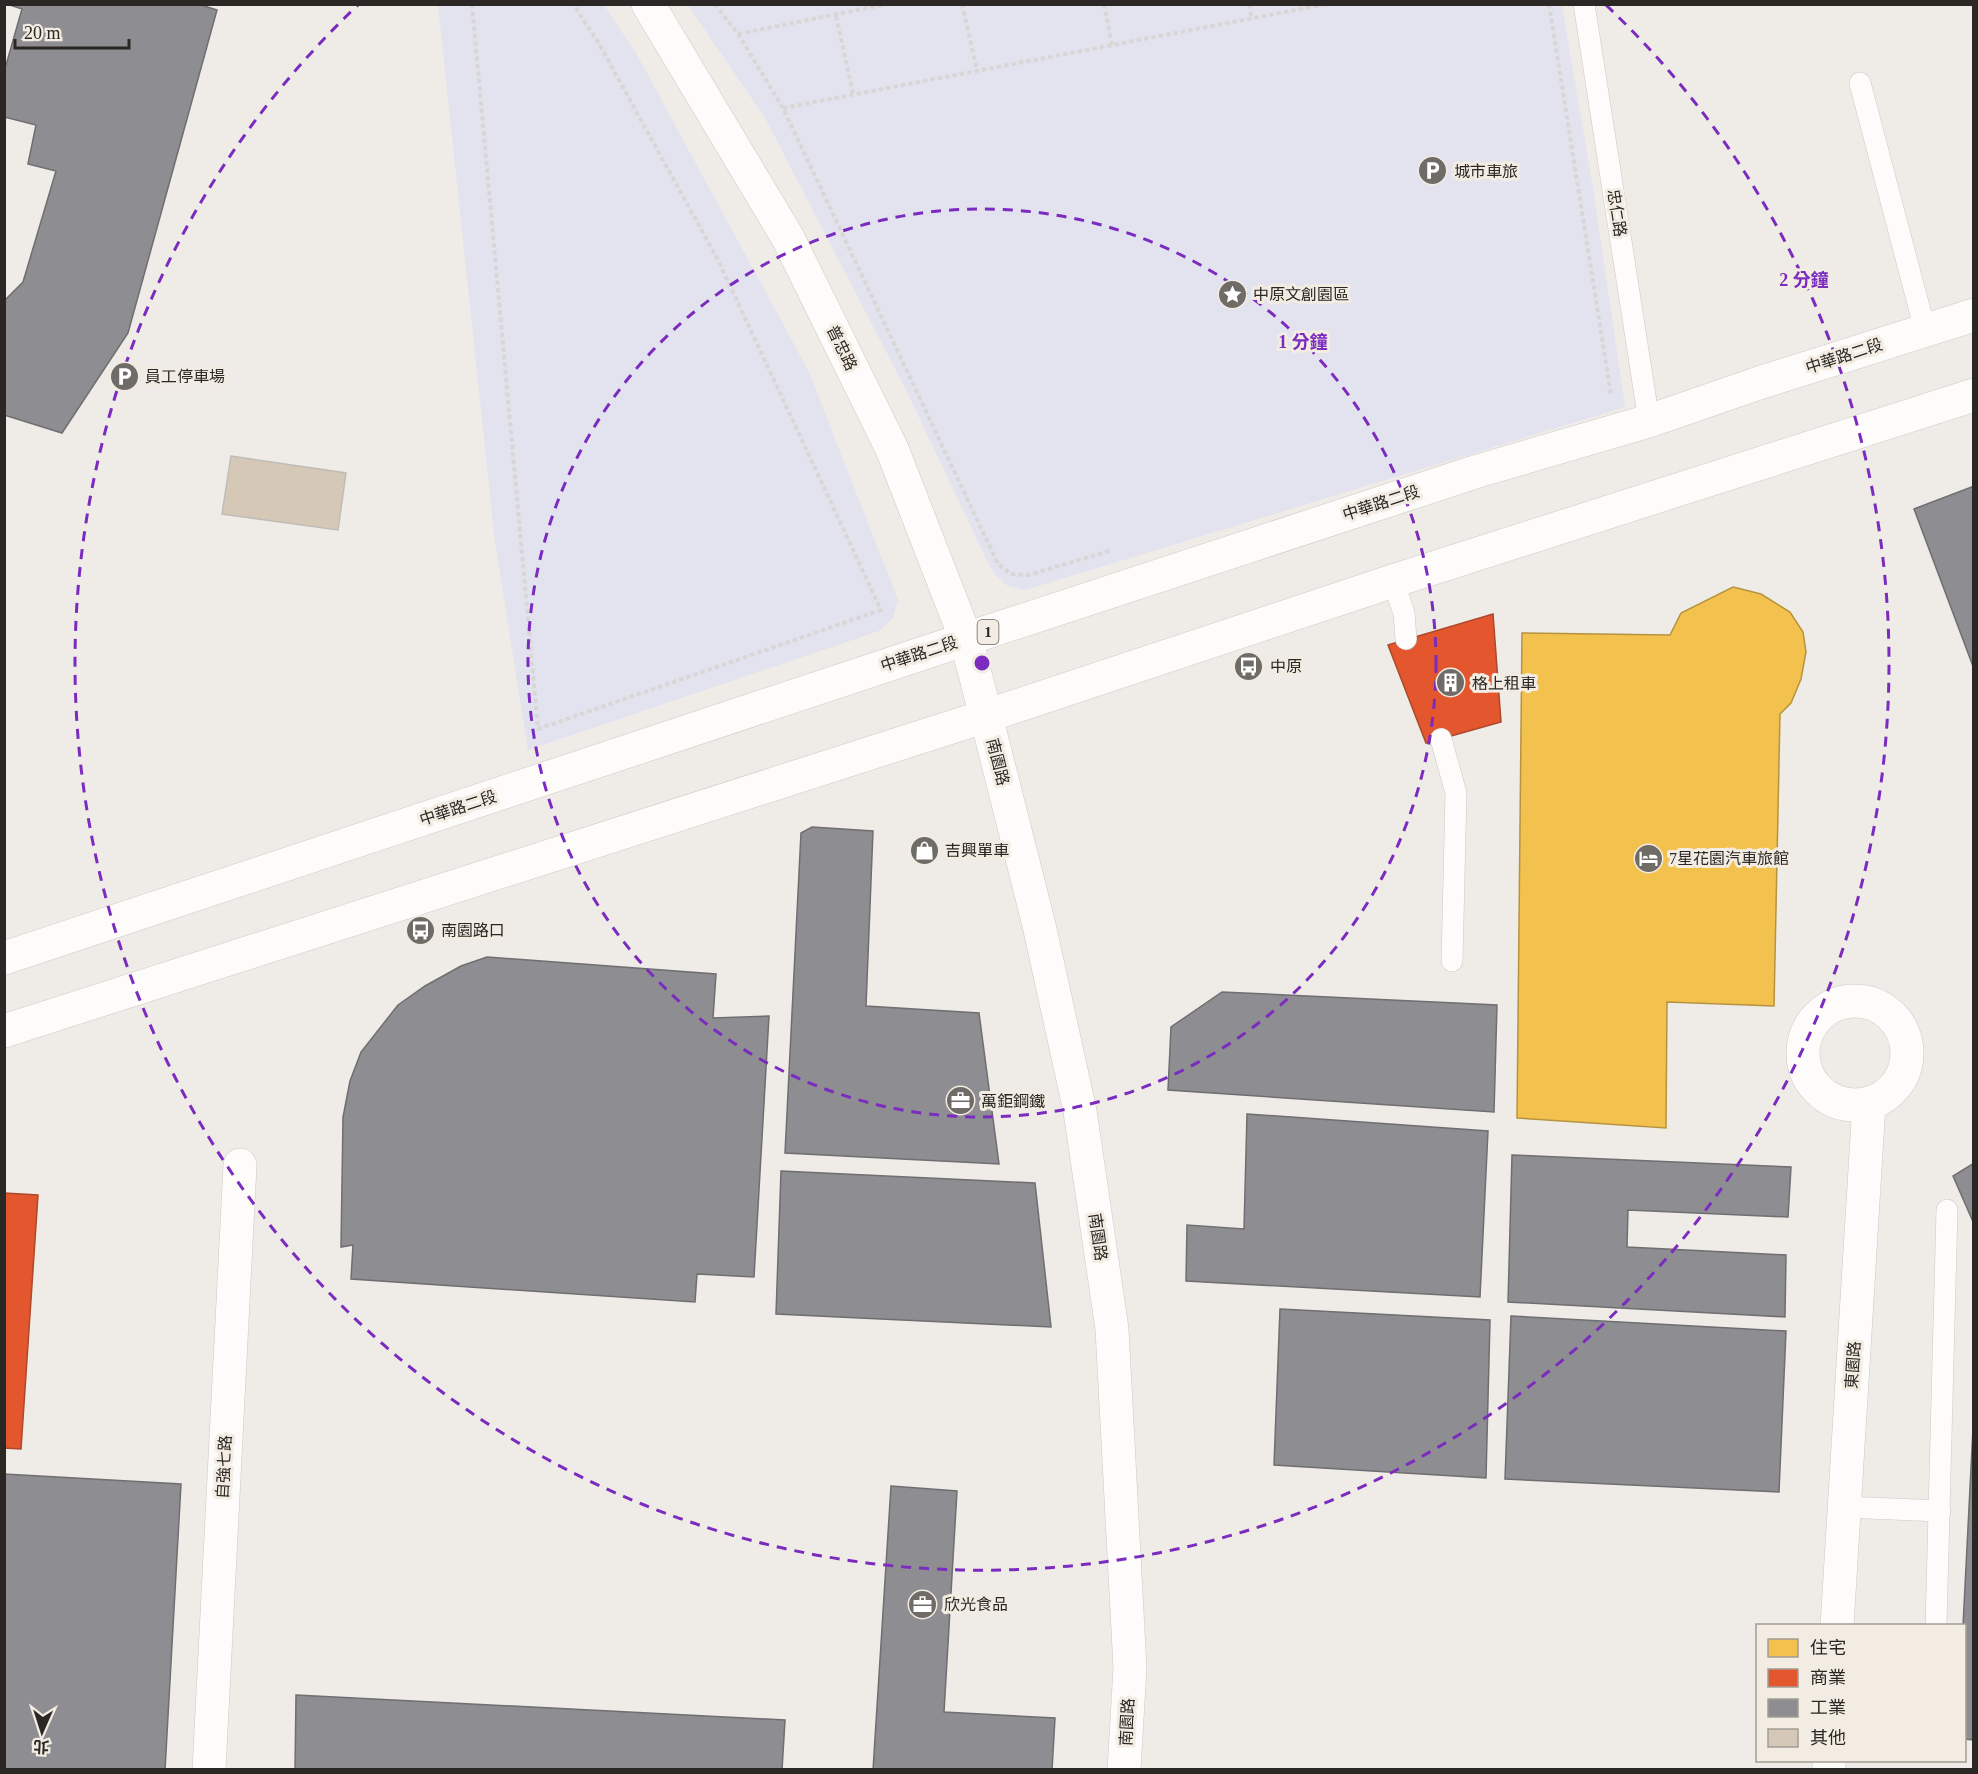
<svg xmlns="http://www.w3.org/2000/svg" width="1978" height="1774" font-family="'Times New Roman','Noto Sans TC',serif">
  <rect width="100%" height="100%" fill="#efebe6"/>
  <g fill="#e3e3f0">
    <path d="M438,5H604L636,53L809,372L898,600L893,618L879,631L528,750L495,542Z"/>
    <path d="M688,5H1562L1594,195L1625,407L1025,590L1006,585L992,571L907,392L765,118Z"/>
  </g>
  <path fill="#f2c14e" stroke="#b69341" stroke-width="1.5" d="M1733,587L1761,594L1790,612L1803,632L1806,652L1801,679L1791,703L1780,714L1774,1006L1667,1002L1666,1128L1517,1118L1522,633L1670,635L1681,613Z"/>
  <g fill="#e4572e" stroke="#ac492b" stroke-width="1.5">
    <path d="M1493,614L1501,722L1426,743L1388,645Z"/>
    <path d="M4,1193L38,1195L21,1449L4,1448Z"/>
  </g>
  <g fill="#8d8d92" stroke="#6f6e71" stroke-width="1.5">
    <path d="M7,4H198L217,10L128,333L62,433L4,415V301L23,282L56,171L28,164L36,125L4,117V72L22,9Z"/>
    <path d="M1974,486V669L1914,509Z"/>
    <path d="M812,827L873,831L866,1006L979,1013L999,1164L785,1153L801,833Z"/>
    <path d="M487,957L716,974L713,1018L769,1016L754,1277L697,1274L695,1302L351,1279L353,1245L341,1247L343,1117L350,1081L361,1052L398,1005L425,986L461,966Z"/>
    <path d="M1222,992L1497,1005L1494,1112L1168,1090L1171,1027Z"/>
    <path d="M1247,1114L1488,1131L1480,1297L1186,1281L1187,1225L1244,1229Z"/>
    <path d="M1512,1155L1791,1167L1788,1217L1628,1210L1627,1247L1786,1255L1785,1317L1508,1302Z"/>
    <path d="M1974,1163V1224L1953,1176Z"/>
    <path d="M781,1171L1035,1183L1051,1327L776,1314Z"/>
    <path d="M1280,1309L1490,1320L1486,1478L1274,1465Z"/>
    <path d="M1511,1316L1786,1331L1779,1492L1505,1479Z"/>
    <path d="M1974,1409V1740L1964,1739V1626H1963Z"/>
    <path d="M4,1474L181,1484L165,1770H4Z"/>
    <path d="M891,1486L957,1491L944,1712L1055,1718L1052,1770H873Z"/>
    <path d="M296,1695L785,1720L782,1770H295Z"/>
  </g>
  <path fill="#d5c8b7" stroke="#bfbcb8" stroke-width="1.5" d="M231,456L346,473L338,530L222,514Z"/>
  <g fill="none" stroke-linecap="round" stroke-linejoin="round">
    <defs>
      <g id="lane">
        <path d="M1584,4L1649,421"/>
        <path d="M1860,83L1925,330"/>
        <path d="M1393,581L1404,613L1406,639"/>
        <path d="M1441,739L1456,793L1452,961"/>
        <path d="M1844,1507L1940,1511"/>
        <path d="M1936,1626L1947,1210"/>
      </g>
      <g id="street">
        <path d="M986,716L1039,925L1080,1111L1112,1329L1130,1668L1124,1770"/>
        <circle cx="1855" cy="1053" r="52"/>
        <path d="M1837,1626L1869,1104"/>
        <path d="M209,1770L240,1165"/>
        <path d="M1829,1770V1760"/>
      </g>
      <path id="secondary" d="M648,4L788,238L892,449L966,639L986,716"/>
      <g id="primary">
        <path d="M4,958L966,639L1478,471L1649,421L1759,383L1974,315"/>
        <path d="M4,1031L986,716L1393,581L1974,395"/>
      </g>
    </defs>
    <use href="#lane" stroke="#cdc9c5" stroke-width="22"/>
    <use href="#street" stroke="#cdc9c5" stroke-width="34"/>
    <use href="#secondary" stroke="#cdc9c5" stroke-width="34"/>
    <use href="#primary" stroke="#cdc9c5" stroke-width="34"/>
    <g stroke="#d8d7d6" stroke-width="4" stroke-dasharray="4.5 3" stroke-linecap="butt">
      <path d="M472,4L538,729L881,610L718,260L598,42L573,4"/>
      <path d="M715,4L738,34L783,108L998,564L1011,574L1029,575L1112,550"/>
      <path d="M962,4L977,70"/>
      <path d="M1104,4L1112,45"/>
      <path d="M1249,4L1252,19"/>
      <path d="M1549,4L1611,395"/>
      <path d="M836,16L853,93"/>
      <path d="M738,34L887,4"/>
      <path d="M783,108L1327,4"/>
    </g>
    <use href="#lane" stroke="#fdfcfb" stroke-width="21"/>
    <use href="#street" stroke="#fdfcfb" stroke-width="33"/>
    <use href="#secondary" stroke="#fdfcfb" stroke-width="33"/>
    <use href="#primary" stroke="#fdfcfb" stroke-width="33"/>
  </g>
  <g fill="none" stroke="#7b2cbf" stroke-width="3" stroke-dasharray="10 8">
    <circle cx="982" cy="663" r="454"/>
    <path d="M1606 5A907 907 0 1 1 358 5"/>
  </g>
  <defs>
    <symbol id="parking-disc" viewBox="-11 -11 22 22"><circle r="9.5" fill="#6f6c68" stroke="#f3ece2"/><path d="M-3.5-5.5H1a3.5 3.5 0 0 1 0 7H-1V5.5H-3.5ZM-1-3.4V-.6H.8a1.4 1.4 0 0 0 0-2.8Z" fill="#fff"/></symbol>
    <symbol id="sight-disc" viewBox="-11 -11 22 22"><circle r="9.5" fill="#6f6c68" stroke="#f3ece2"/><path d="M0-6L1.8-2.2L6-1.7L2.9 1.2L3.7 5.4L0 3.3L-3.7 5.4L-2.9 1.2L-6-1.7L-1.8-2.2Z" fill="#fff"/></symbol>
    <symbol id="bus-disc" viewBox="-11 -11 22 22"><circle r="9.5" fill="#6f6c68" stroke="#f3ece2"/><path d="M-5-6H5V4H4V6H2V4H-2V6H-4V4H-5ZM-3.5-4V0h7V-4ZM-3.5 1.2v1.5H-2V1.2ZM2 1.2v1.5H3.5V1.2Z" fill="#fff"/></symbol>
    <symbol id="building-disc" viewBox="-11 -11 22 22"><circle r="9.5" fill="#6f6c68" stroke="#f3ece2"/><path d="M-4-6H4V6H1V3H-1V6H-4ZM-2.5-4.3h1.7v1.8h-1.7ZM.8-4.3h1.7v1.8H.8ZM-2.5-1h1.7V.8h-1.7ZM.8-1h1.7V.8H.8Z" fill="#fff"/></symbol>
    <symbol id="shop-disc" viewBox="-11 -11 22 22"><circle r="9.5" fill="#6f6c68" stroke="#f3ece2"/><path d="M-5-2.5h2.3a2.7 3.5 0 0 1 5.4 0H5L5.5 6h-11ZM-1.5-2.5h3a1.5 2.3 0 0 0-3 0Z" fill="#fff"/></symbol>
    <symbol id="hotel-disc" viewBox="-11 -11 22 22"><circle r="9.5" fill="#6f6c68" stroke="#f3ece2"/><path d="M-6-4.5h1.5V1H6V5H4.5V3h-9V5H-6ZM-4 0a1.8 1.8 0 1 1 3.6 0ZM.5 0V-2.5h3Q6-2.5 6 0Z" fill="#fff"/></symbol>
    <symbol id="office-disc" viewBox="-11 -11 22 22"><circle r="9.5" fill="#6f6c68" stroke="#f3ece2"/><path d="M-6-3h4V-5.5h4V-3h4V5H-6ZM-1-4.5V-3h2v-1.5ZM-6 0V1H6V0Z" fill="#fff"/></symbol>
  </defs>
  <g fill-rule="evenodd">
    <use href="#parking-disc" x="1416" y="154" width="33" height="33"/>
    <use href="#sight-disc" x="1216" y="278" width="33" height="33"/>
    <use href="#parking-disc" x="108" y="360" width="33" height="33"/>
    <use href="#bus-disc" x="1232" y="650" width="33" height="33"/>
    <use href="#building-disc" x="1434" y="666" width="33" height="33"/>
    <use href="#shop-disc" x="908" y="834" width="33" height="33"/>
    <use href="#hotel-disc" x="1632" y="842" width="33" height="33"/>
    <use href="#bus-disc" x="404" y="914" width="33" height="33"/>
    <use href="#office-disc" x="944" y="1084" width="33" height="33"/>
    <use href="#office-disc" x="906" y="1588" width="33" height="33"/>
  </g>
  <g text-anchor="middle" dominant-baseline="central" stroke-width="6" stroke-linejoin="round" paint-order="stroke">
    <rect fill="#f3ece2" stroke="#66625d" stroke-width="1.5" x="977.5" y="620" width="21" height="24" rx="4.5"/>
    <g font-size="15" font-weight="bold" fill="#2a2724">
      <text x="988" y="632">1</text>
    </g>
    <g font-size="16" fill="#2a2724" stroke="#f3ece2" text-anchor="start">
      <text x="1454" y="171">城市車旅</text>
      <text x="1253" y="294">中原文創園區</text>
      <text x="145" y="376">員工停車場</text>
      <text x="1270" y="666">中原</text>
      <text x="1472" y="683">格上租車</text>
      <text x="945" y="850">吉興單車</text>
      <text x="1669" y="858">7星花園汽車旅館</text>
      <text x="441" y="930">南園路口</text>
      <text x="981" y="1101">萬鉅鋼鐵</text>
      <text x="944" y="1604">欣光食品</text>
    </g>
    <g font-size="16" fill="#2a2724" stroke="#f3ece2">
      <text transform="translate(1617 213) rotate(81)">忠仁路</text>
      <text transform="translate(842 348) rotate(64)">普忠路</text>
      <text transform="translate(1844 356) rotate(-18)">中華路二段</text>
      <text transform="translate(1381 503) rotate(-18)">中華路二段</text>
      <text transform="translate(919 654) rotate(-18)">中華路二段</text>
      <text transform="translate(998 762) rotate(76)">南園路</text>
      <text transform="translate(458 808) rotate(-18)">中華路二段</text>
      <text transform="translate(1098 1237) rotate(82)">南園路</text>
      <text transform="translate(1853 1365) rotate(-86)">東園路</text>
      <text transform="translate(224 1467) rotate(-87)">自強七路</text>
      <text transform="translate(1127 1722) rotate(-87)">南園路</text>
    </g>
  </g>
  <circle cx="982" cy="663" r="9" fill="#7b2cbf" stroke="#f3ece2" stroke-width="3"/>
  <g font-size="18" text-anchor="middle" font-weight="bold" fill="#7b2cbf" stroke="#f3ece2" stroke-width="6" stroke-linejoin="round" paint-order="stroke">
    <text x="1804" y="286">2 分鐘</text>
    <text x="1303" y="348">1 分鐘</text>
  </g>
  <rect width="1978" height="1774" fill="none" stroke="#2a2724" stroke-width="12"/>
  <rect x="1756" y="1624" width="210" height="138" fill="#f3ece2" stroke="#a39d96" stroke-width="1.5"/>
  <rect x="1768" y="1639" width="30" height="18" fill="#f2c14e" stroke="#a39d96" stroke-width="1.5"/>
  <text x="1810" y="1654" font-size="18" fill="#2a2724">住宅</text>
  <rect x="1768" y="1669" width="30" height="18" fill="#e4572e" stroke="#a39d96" stroke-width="1.5"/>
  <text x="1810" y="1684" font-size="18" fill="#2a2724">商業</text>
  <rect x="1768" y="1699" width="30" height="18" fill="#8d8d92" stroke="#a39d96" stroke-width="1.5"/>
  <text x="1810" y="1714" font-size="18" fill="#2a2724">工業</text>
  <rect x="1768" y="1729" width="30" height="18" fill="#d5c8b7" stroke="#a39d96" stroke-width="1.5"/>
  <text x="1810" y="1744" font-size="18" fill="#2a2724">其他</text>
  <g transform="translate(42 1732) rotate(183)" stroke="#f3ece2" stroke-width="4.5" paint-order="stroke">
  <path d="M0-4.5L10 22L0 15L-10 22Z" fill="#2a2724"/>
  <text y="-9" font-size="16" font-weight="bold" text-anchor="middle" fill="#2a2724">北</text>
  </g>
  <path d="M15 39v9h114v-9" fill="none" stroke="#2a2724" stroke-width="3"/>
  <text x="24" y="39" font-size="18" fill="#2a2724" stroke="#f3ece2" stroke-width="4.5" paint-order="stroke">20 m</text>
</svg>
